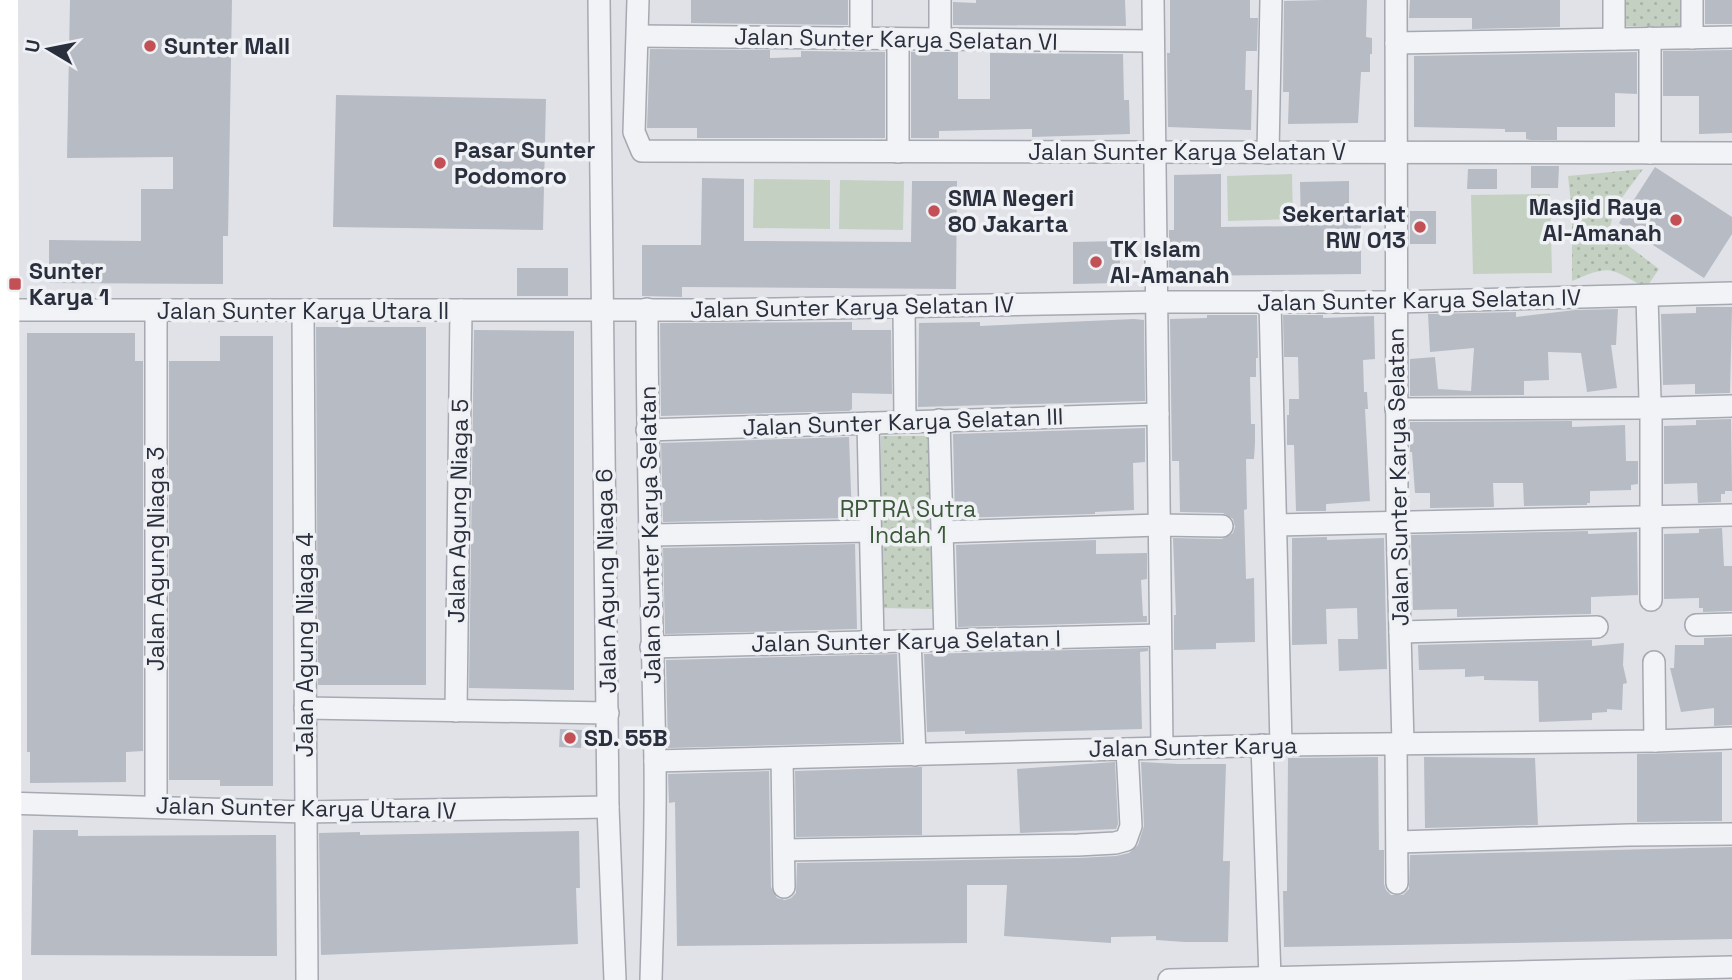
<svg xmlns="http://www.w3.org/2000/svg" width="1732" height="980" font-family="'Space Grotesk',sans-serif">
  <defs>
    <pattern id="park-dots" width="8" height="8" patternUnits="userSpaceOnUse" patternTransform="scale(1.75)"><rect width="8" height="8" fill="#c4d1c2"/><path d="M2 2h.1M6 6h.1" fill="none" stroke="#a9b4a8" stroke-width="1.8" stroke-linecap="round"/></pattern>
  </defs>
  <rect width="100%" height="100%" fill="#e0e2e7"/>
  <g fill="#c4d1c2">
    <path d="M1292,174L1293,219L1228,221L1227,176Z"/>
    <path d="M754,179L830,180V229L753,228Z"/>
    <path d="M840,180L904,181L903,230L839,229Z"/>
    <path d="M1550,194L1552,273L1473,274L1471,195Z"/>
  </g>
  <g fill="url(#park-dots)">
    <path d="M1619,0H1680V27L1619,26Z"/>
    <path d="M1643,169L1615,207L1609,231L1659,269L1646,288C1609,268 1612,264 1572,281V213L1568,176Z"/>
    <path d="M881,436H937L935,609L879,608Z"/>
  </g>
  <g fill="#b7bbc4">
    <path d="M70,0H232L228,236H223V284L49,283V240L141,241V189H173V157L67,158Z"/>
    <path d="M691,0H848V25L691,23Z"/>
    <path d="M976,0H1125L1126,26L953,25V2L976,3Z"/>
    <path d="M1170,0H1250V18H1258L1257,51H1246L1245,90H1252L1251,130L1168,127L1167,53H1170Z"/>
    <path d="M1324,0H1367L1366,37L1372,38V54H1370V72H1361L1358,123L1288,124L1289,92H1283L1284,1Z"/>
    <path d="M1410,0H1560V27L1472,29V18H1409Z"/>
    <rect x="1705" y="0" width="27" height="24"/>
    <path d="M650,49L770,50V58L801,57V51L885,52V138H697V128H647Z"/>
    <path d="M1732,50V133L1699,134V96H1663V51Z"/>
    <path d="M911,52H958V99H990V53L1123,54L1124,100H1129L1130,134L1032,137V129L939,131V138H911Z"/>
    <path d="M1637,52V94L1615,93V127H1557V140H1531L1526,139V132H1505V129L1414,127V56Z"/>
    <path d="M336,95L546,99L543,230L333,227Z"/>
    <path d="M1531,166H1559L1558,188H1531Z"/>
    <path d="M1655,167L1732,217V234L1704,278L1619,223Z"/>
    <path d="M1468,169H1497V189H1467Z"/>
    <path d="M1221,174V227L1301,226L1300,182L1349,181V222H1361V274L1169,276V230H1174V175Z"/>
    <path d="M702,178L744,179V241L911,242L912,181H957L956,289L682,287V297L642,296V245H701Z"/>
    <rect x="1410" y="211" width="26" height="33"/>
    <path d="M1120,241V283L1073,284V242Z"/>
    <rect x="517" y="268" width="51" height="28"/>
    <path d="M1696,307H1732L1730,393L1695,394V384L1663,385L1661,314L1696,313Z"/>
    <path d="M1618,309L1616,345H1611L1617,388L1587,392L1581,353L1548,352L1549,380L1524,381V395L1410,396V359L1435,357L1438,389L1471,391L1474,348L1430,352L1428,314L1516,312V317L1575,310Z"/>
    <path d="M1207,315H1257L1258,358H1256V377H1250L1251,424H1255V443L1254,459H1246L1247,509L1244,510L1246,579L1254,578L1255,642L1216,643V649L1174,650V615H1176L1173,538L1222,539L1233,533L1235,527L1233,519L1223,513L1180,512L1179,461H1172L1170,319L1207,318Z"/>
    <path d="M1283,315H1323V318L1374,316L1375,359L1363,360L1364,392H1367L1368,409H1365L1370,501L1326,504V511H1296L1294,445H1287V415H1289V399H1299L1298,357H1284Z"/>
    <path d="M1134,319L1144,320L1145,401L918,407L919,323L980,322V326Z"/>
    <path d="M852,322V330H891L892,394L852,393V409L849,411L661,416L660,323Z"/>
    <path d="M316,327H426V685H318Z"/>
    <path d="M474,330L574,331V690L469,688Z"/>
    <path d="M27,333H135V361H143V751L126,752V782L30,783V752H27Z"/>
    <path d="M220,336H273V786H220V780H169V361H220Z"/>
    <path d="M1731,419L1732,491H1725V494H1721V502L1698,503L1697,483L1664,484V426L1696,425V420Z"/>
    <path d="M1572,421V427L1625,425L1626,461H1638V484L1631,485V490L1590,491V503H1587V505L1524,506L1523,483H1493L1494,507L1430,508V493H1415L1412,452H1410V422Z"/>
    <path d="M1145,428V462L1133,463L1134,510L1095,512V514L955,518L953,434Z"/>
    <path d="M849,437L852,518L663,522L661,443Z"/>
    <path d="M1722,528L1724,566H1732V611L1703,612V608H1699V598L1664,599V534L1699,533V529Z"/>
    <path d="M1588,531V534L1637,532L1638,595L1591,597V614L1457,617V609L1413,610L1411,535Z"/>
    <path d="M1327,537V540L1384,538L1387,669L1339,671L1338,639H1358L1357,608L1326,609L1327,644L1292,645V538Z"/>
    <path d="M1096,540V554L1147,553V579L1141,580L1143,616H1147V622L958,627L956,545Z"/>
    <path d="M855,544L857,629L665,634L663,548Z"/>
    <path d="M1732,637V725L1714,726V708L1681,712L1670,668H1674L1675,645H1704V638Z"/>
    <path d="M1592,640V646L1624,643L1623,665L1627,683L1623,684L1622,710L1607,709V712L1592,713V720L1539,722L1538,681L1484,680V676L1465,677V669L1419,670L1418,645Z"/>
    <path d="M1148,648V651L1140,652L1142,729L965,734V731L927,732L924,654Z"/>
    <path d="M897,654L901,742L668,748L666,660Z"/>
    <path d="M560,729L582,730L581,748L559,747Z"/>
    <path d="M1722,752V821L1637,822V754Z"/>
    <path d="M1378,757L1379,850H1384V884L1386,890L1391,895H1403L1409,889L1410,855L1732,847V939L1284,947L1283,891H1287L1288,758Z"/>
    <path d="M1424,757L1535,758L1538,825L1425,828Z"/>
    <path d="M1115,762L1118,824L1116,829L1020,833L1017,769Z"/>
    <path d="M1141,762L1178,764H1226L1223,861H1230L1228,942H1185L1156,940V936L1111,937V943L1004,936L1007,885H967V943L677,946L675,802L669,803L668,774L769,771L771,887L777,898L785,900L791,898L796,893L797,863L1078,858L1116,856L1129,853L1138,845L1144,826Z"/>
    <path d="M922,767V835L796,837L795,771Z"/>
    <path d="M33,830H78V836L276,835L277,956L31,955Z"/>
    <path d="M579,831L580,888H576L578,944L321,955L319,833L360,832V835Z"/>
  </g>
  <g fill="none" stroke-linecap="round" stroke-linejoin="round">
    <defs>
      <g id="street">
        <path d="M599,0L608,807L615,980"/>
        <path d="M638,0L634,132L642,151L1732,153"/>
        <path d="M861,0V39"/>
        <path d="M940,0V39"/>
        <path d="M1153,0L1162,748"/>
        <path d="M1396,0L1397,522L1403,744"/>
        <path d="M638,36L1153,41"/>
        <path d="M1650,38V153"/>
        <path d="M1692,38V0"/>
        <path d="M1614,39V0"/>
        <path d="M1396,43L1732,37"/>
        <path d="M898,152V39"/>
        <path d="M1268,153L1271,0"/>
        <path d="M1647,296L1650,400"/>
        <path d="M1270,302L1281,745"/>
        <path d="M904,308L905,422"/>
        <path d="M647,309C647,460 652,611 655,762C656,834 653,907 651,980"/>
        <path d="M5,310H715L1157,302H1396L1732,293"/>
        <path d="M303,310L307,980"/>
        <path d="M156,311V807"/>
        <path d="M1660,408L1732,406"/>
        <path d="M1396,409L1639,408"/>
        <path d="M939,420L945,640"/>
        <path d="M868,423L873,642"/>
        <path d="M647,430L1158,414"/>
        <path d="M1276,525L1732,515"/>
        <path d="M942,532L1159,525L1222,526"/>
        <path d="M652,535L870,531"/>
        <path d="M1651,600V416"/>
        <path d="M1696,625L1732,624"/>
        <path d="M1400,632L1597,627"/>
        <path d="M910,641L915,755"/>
        <path d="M651,647L1160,635"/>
        <path d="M1654,662L1655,741"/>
        <path d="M305,708L608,713"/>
        <path d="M456,711L461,310"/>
        <path d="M1396,744L1397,883"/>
        <path d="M1262,745L1270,978"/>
        <path d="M782,758L784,887"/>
        <path d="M655,761L1281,745L1655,741L1732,738"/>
        <path d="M5,803L305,812L608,807"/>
        <path d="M1398,842L1629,835L1732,834"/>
        <path d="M784,850L1078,845L1115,843L1126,840L1131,826L1127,749"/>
        <path d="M1169,980L1732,967"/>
      </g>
    </defs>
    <use href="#street" stroke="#a6a9b1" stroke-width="24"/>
    <use href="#street" stroke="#f2f3f6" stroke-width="21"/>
    <path stroke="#fff" stroke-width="30" d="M3,0L7,980"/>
  </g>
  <g fill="#c25055" stroke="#eff1f5" stroke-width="2.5">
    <circle cx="150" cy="46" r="7"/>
    <circle cx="440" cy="163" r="7"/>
    <circle cx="934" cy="211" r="7"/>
    <circle cx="1676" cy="220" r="7"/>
    <circle cx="1420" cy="227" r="7"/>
    <circle cx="1096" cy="262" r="7"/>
    <rect x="8" y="277" width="14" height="14" rx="3.5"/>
    <circle cx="570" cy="738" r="7"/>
  </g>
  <g text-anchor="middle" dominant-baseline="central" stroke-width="7" stroke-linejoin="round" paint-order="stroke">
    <g font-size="23" fill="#2a2f3d" stroke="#eff1f5">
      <text transform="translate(896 39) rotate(1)">Jalan Sunter Karya Selatan VI</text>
      <text x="1187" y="152">Jalan Sunter Karya Selatan V</text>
      <text transform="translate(1419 300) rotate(-1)">Jalan Sunter Karya Selatan IV</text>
      <text transform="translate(852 307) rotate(-1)">Jalan Sunter Karya Selatan IV</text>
      <text x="303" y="311">Jalan Sunter Karya Utara II</text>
      <text transform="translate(903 422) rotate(-2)">Jalan Sunter Karya Selatan III</text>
      <text transform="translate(1398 477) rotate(-91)">Jalan Sunter Karya Selatan</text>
      <text transform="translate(458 511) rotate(-89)">Jalan Agung Niaga 5</text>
      <text transform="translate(650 535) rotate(-91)">Jalan Sunter Karya Selatan</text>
      <text transform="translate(156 559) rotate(-90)">Jalan Agung Niaga 3</text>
      <text transform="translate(606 581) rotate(-91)">Jalan Agung Niaga 6</text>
      <text transform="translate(906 641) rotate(-1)">Jalan Sunter Karya Selatan I</text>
      <text transform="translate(305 645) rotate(-90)">Jalan Agung Niaga 4</text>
      <text transform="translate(1193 747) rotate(-1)">Jalan Sunter Karya</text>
      <text transform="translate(306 808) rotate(1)">Jalan Sunter Karya Utara IV</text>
    </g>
    <g font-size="23" font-weight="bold" fill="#2a2f3d" stroke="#eff1f5" text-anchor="start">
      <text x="164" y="46">Sunter Mall</text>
      <text x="454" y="150">Pasar Sunter<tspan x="454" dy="26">Podomoro</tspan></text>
      <text x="948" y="198">SMA Negeri<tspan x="948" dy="26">80 Jakarta</tspan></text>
      <text x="1662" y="207" text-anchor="end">Masjid Raya<tspan x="1662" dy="26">Al-Amanah</tspan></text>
      <text x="1406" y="214" text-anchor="end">Sekertariat<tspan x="1406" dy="26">RW 013</tspan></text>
      <text x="1110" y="249">TK Islam<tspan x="1110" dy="26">Al-Amanah</tspan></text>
      <text x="29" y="271">Sunter<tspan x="29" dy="26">Karya 1</tspan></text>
      <text x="584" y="738">SD. 55B</text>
    </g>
    <g font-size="23" fill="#3b5839" stroke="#eff1f5">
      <text x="908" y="509">RPTRA Sutra<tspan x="908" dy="26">Indah 1</tspan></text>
    </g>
  </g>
  <g transform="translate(49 49) rotate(280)" stroke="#eff1f5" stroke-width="5" paint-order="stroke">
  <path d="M0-5L12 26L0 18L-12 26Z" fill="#2a2f3d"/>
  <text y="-10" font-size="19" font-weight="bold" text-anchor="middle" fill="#2a2f3d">U</text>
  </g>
</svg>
